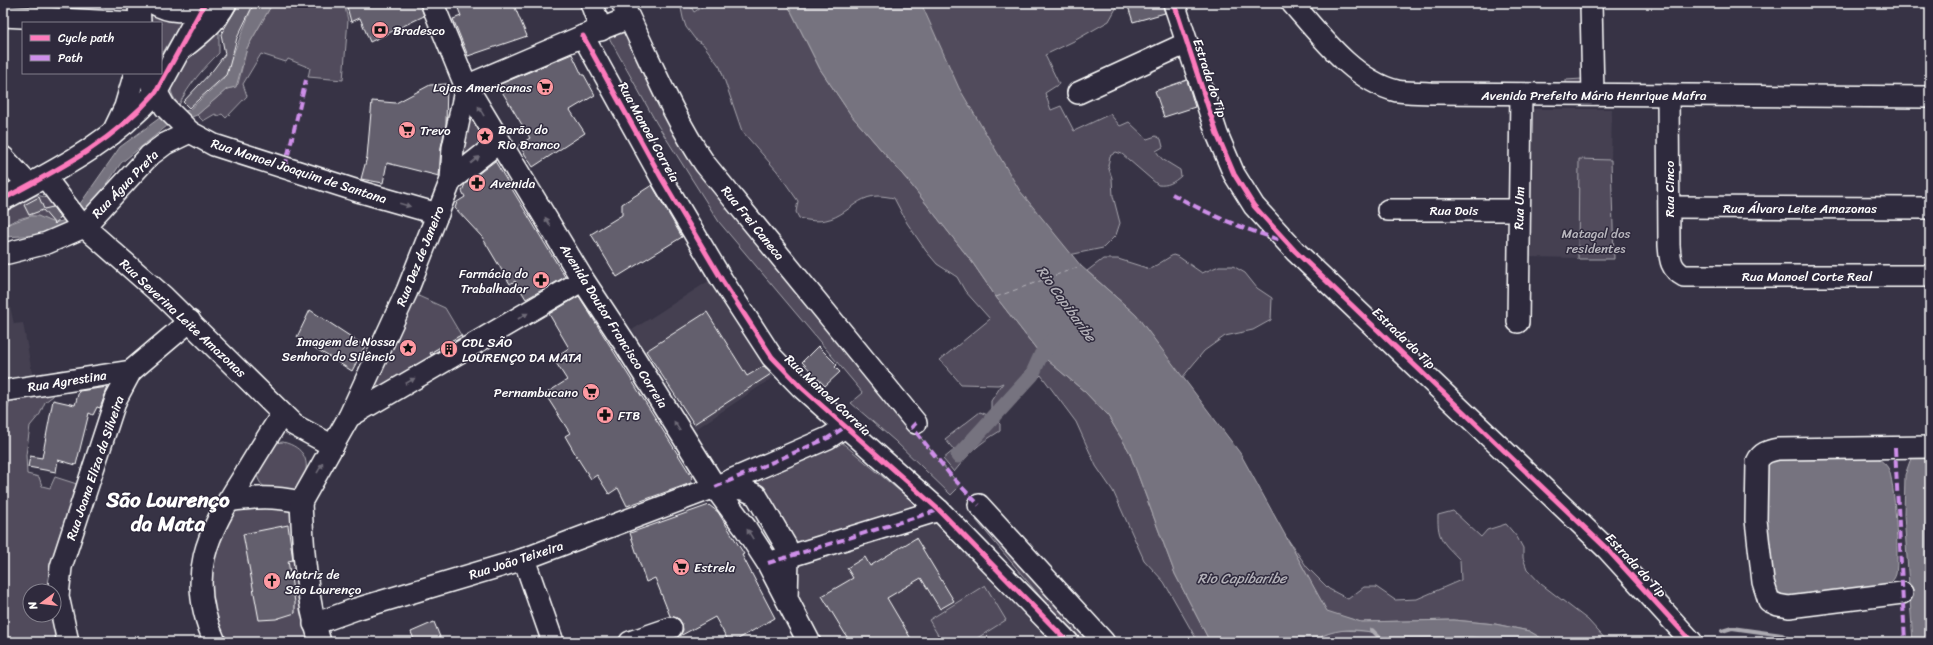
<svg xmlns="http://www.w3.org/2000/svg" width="1933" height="645" font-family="Sriracha,sans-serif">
  <rect width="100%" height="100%" fill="#373345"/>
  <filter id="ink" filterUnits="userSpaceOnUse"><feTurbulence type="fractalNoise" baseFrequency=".025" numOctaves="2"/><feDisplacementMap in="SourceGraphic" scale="8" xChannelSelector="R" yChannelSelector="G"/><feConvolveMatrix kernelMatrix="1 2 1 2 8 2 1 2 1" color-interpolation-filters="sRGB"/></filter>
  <g filter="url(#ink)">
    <g fill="#444051">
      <path d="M1529,109H1612L1611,160L1579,159V258L1527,257Z"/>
      <path d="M718,275L781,372L696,429L632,330Z"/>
      <path d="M3,276L14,324L23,323L33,378L3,382Z"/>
      <path d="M937,518L1050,639L1040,642H821L794,592L795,566Z"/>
    </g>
    <g fill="#514c5c" stroke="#a8a6ae">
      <path d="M271,3H344L348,20L343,80L308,77L310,68L288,59L286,62L261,54L243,84L247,96L226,118L222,114L218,116L215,114L203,121L197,115L227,89L235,87L238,84L247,48L271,6Z"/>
      <path d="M680,3H689L694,12L708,3H787L820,69L851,115L909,182L972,262L996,297L1041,355L1085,392L1108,416L1129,451L1175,574L1210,642H1198L1164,582L1144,560L1113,491L1096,466L1076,422L1041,375C1027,389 1015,406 996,415L991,408V401L1003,383L998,385L961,384L940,360L990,319L965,291L957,277L937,264L926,251L907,223L894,198C889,197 883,196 878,196C849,196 843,231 799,218L796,212L798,201L777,171L742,131L720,67L703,44L695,39L686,27L683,18Z"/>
      <path d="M918,3H1119L1109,21L1074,41L1045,55L1059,84L1045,93L1051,110L1061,106L1074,131L1110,114L1120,126L1129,122L1147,139L1156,136L1161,139L1163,147L1156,151L1162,159L1180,170L1181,176C1173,183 1168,186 1158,185L1122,154L1116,152L1110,156L1108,166L1112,178L1113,196L1120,223L1116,235L1103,248L1069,255L981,142Z"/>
      <path d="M149,7L182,18V21L161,56V23H145Z"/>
      <path d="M631,24L667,99L913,428L960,486L951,495L895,441L851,403L863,393L719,222L657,124L607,34Z"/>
      <path d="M219,29V53C203,69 189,84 179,105C152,75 198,47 219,29Z"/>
      <path d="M1582,79V89H1566V80Z"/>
      <path d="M466,86L499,142L451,180Z"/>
      <path d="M1579,159L1611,160L1614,259H1578Z"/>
      <path d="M37,195L48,198L56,207L47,209L52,221L59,222C49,224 42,216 31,216C22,217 11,222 3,226V213Z"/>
      <path d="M1173,255L1179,257L1202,273L1219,266H1233L1245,273L1257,288L1272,298L1271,320L1253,330L1225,336L1204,351L1182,378L1136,315L1087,271L1103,259H1118L1150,269Z"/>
      <path d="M414,294L445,308L461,335L431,353L436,363L368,400Z"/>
      <path d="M55,391L53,396L45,402L40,414L30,426L26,455L27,474L39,477L42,486L50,488L55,477L80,485L52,578L46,585L44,591H30V615H50L55,622L59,642H3V452L7,411L11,396Z"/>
      <path d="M980,412L993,417L1000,424V431C977,445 971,451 954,472L943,459L954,450L945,439Z"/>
      <path d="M833,435L927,514L783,559L733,479Z"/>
      <path d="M283,442C304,447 312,462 302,482C300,486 297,491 291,492C287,493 280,491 276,490C261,489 257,481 256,467L275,443Z"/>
      <path d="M233,504L297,506L315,642H220L206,575Z"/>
      <path d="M1453,511L1481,537L1487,530L1506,524L1517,537L1523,548V558L1527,569L1541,584L1588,620L1608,642H1548L1529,631L1495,624L1454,620L1361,622L1327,612L1287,538L1307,567L1329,589L1348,599L1364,587H1376L1395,600L1417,599L1461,580L1460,560C1444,543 1437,540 1438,515Z"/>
      <path d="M983,517L1096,642H1078L976,520Z"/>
      <path d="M985,585L1006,620L971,642H942L929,620Z"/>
      <path d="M1336,630L1365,631L1376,633L1384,642H1344C1333,635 1327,641 1320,642L1322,636Z"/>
    </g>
    <g fill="#76737f" stroke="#adabb2">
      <path d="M254,3H271V6L247,48L236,87L227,89L197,115L167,126L121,163L90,210L73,224L43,235L3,237V226L31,216H38L54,223L62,221L75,211L120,147L161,117L189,110L223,79Z"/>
      <path d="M787,3H921L959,88L1020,191L1081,266L1136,315L1240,453L1327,611L1361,622L1454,620L1495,624L1529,631L1548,642H1498L1472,637L1380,638L1376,633C1357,629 1340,628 1322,636L1320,642H1210L1175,574L1129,451L1108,416L1085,392L1041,355L996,297L972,262L909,182L851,115L820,69Z"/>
      <path d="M1930,453V642H1913L1904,515L1905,475L1910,461L1915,455Z"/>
      <path d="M1777,456L1877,457C1881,461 1886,464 1888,468C1895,479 1899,560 1896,574C1894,582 1887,585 1881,588L1787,600L1775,595L1765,558L1766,462Z"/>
    </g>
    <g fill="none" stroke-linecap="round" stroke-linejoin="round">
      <g stroke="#adabb2" stroke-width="4">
        <path d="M1372,630L1384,642"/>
        <path d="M1722,631L1732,628L1782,635L1793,642"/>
      </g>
      <path stroke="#76737f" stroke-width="15" d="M958,456L1032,375L1041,355L1053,340"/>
      <path stroke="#b4b2b9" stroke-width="1" stroke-dasharray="5 4" stroke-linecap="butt" d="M996,297L1081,266"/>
    </g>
    <g fill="#635f6d" stroke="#fff">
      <path d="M238,3H254L237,38L228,71V69L226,75L189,108L183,102L213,70L225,54L221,34L236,9Z"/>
      <path d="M346,3H420L424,16L370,42L360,18L351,22Z"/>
      <path d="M456,3H513L527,36L468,56L453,19L461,16Z"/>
      <path d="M1127,3H1162L1165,13L1133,22Z"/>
      <path d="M572,54L582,75H584L595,95L570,110L585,133L533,167L519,145L530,138L498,85Z"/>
      <path d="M1187,80L1195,107L1164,117L1155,91Z"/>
      <path d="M447,84L446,125L441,147L439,176L387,163L383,183L361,179L367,157L372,101L396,103L430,85Z"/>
      <path d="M495,161L565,277L526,299L515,281L510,284L482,237L455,208L457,202L465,197L462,191L465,184Z"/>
      <path d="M652,185L682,237L617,277L591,234L622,215V204Z"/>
      <path d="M39,197L44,209L53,207L60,217L55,224L43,210L29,215L24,205Z"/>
      <path d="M579,296L692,477L691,483L627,506L618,488L609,494L597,475L591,479L580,462L565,436L570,433L545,394L567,380L553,358L569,348L549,314Z"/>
      <path d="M310,310L365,346L352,371L297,337Z"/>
      <path d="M707,312L747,376L764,366L771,374L694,424L646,351Z"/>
      <path d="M461,335L462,337L431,355L430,353Z"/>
      <path d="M818,346L837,365L835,367L840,372L825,386L802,362Z"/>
      <path d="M108,387L100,408L97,407L93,415L89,413L76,465L58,460L56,472L28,467L30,456L42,458L53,400L75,405L79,391Z"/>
      <path d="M709,505L718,512L744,554L742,555L775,618L733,642H729L715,617L680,636L683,630L682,624L679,619L670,616L655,578L646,582L630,533Z"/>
      <path d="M288,525L293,560L288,561L295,602V613L276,619L259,620L243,534Z"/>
      <path d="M916,538L954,601L940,609L921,578L887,598L913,642H850L822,596L853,578L847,568L865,557L870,566Z"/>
      <path d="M434,622L442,642H415L411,632Z"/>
    </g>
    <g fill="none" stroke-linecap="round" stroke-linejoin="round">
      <defs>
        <g id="minor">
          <path d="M139,3L140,23"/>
          <path d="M591,3L601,30"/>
          <path d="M622,3C649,57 671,114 705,164L916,423"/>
          <path d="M1174,3L1217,134L1234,174L1254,206L1295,251L1607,549L1692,642"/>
          <path d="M1292,3C1320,35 1354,81 1397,91C1408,93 1420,92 1431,93L1930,97"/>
          <path d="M1591,3L1593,94"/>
          <path d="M3,16L136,23"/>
          <path d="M583,36L662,179L722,280L772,357L801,387L939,510L1068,642"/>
          <path d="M178,52C197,37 215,24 226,3"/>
          <path d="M146,73L165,107L190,132L214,145L361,192L438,214"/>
          <path d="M1078,93L1187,43"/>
          <path d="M1668,95L1669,245C1670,258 1670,269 1684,276H1930"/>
          <path d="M112,134L125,107L135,73"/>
          <path d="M3,157L29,185"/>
          <path d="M45,177L80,223L164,297L294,425L333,446"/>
          <path d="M451,180L499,142"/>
          <path d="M1670,207L1930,208"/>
          <path d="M1388,210H1519"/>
          <path d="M8,253L47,243L84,227L149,156L165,144L190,132"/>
          <path d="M1518,322L1521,94"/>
          <path d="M3,391L131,371"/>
          <path d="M349,417L407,291L451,180L453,148L466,86L583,36L629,18"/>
          <path d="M718,487L743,489L756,495L786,546L788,557L787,600"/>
          <path d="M228,501C256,497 272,496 301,502"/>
          <path d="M301,502L349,417L583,280"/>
          <path d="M301,502C303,549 306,597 320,642"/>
          <path d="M979,505L1104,642"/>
          <path d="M524,559L553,642"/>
          <path d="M768,563L939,510"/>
          <path d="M1902,593L1789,607L1778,605L1769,601L1763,582L1756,520L1757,462C1761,453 1768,451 1778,449L1930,447"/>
          <path d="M314,624L356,609L524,559L715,487L828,438L845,427"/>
          <path d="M68,642L58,596L61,567L116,399L131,371L190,321"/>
          <path d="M215,642C185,577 207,534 242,479C255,457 269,435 282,414"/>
          <path d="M630,642L671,628"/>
        </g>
        <g id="major">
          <path d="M154,3C168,11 184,14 197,3"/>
          <path d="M432,3L466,86L583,280L626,345L715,487L746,529L768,563L809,642"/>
          <path d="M3,199C61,168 111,143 156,92L205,3"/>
        </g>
      </defs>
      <use href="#minor" stroke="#fff" stroke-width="24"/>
      <use href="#major" stroke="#fff" stroke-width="25"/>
      <use href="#minor" stroke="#2f2a3d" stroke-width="21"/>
      <use href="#major" stroke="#2f2a3d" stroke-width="22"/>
      <g stroke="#ce8fe9" stroke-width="4" stroke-dasharray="8 4" stroke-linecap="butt">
        <path d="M285,167L306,80"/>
        <path d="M1172,194C1208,214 1246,231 1285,241"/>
        <path d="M916,423L912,427L952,477L979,505"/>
        <path d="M1895,448L1905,642"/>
        <path d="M715,487L828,438L845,427"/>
        <path d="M768,563L939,510"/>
      </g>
      <defs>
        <g id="cycleway">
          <path d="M1174,3L1217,134L1234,174L1254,206L1295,251L1607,549L1692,642"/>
          <path d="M583,36L662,179L722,280L772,357L801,387L939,510L1068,642"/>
          <path d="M3,199C61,168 111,143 156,92L205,3"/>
        </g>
      </defs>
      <use href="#cycleway" stroke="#2f2a3d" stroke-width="8"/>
      <use href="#cycleway" stroke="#fd7abc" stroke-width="5"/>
    </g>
    <defs><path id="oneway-solid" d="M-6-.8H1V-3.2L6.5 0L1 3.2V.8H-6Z"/></defs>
    <g fill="#6d6a77">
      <use href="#oneway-solid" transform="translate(481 111) rotate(-121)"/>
      <use href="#oneway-solid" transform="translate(475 160) rotate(-39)"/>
      <use href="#oneway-solid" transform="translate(405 205) rotate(16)"/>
      <use href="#oneway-solid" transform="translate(548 222) rotate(-121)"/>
      <use href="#oneway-solid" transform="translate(523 316) rotate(-30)"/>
      <use href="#oneway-solid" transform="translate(410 381) rotate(-30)"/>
      <use href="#oneway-solid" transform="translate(677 426) rotate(-122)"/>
      <use href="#oneway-solid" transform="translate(320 468) rotate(-60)"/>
      <use href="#oneway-solid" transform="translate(750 534) rotate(-122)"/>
    </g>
  </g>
  <defs>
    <symbol id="bank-disc" viewBox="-11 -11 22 22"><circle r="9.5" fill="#ff9aa2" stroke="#2f2a3d"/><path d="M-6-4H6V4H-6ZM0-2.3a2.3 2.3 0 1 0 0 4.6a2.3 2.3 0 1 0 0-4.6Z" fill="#111"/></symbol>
    <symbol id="supermarket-disc" viewBox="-11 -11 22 22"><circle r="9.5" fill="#ff9aa2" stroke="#2f2a3d"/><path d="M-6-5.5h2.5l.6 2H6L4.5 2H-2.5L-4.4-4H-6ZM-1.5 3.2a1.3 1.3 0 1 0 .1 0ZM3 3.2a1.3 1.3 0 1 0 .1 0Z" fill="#111"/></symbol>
    <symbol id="sight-disc" viewBox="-11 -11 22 22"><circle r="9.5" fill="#ff9aa2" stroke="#2f2a3d"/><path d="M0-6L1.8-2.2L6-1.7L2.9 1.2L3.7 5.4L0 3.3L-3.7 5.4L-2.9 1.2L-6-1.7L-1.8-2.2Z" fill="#111"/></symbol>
    <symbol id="pharmacy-disc" viewBox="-11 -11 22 22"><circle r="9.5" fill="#ff9aa2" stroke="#2f2a3d"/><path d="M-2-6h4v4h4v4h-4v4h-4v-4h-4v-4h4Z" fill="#111"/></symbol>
    <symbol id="building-disc" viewBox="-11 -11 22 22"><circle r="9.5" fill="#ff9aa2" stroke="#2f2a3d"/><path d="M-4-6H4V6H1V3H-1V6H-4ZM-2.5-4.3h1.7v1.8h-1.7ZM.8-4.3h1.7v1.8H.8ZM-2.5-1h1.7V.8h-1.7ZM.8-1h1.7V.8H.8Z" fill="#111"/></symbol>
    <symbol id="church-disc" viewBox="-11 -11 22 22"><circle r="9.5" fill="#ff9aa2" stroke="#2f2a3d"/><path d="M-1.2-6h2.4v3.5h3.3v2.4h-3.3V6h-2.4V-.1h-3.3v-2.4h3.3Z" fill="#111"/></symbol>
  </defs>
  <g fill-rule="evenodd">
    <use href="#bank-disc" x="370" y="20" width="20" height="20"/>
    <use href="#supermarket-disc" x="535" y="77" width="20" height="20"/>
    <use href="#supermarket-disc" x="397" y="120" width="20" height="20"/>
    <use href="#sight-disc" x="475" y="126" width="20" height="20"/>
    <use href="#pharmacy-disc" x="467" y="173" width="20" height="20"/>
    <use href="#pharmacy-disc" x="531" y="270" width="20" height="20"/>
    <use href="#sight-disc" x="398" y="338" width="20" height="20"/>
    <use href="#building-disc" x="439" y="339" width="20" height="20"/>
    <use href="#supermarket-disc" x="581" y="382" width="20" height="20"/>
    <use href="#pharmacy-disc" x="595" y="405" width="20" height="20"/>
    <use href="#supermarket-disc" x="671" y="557" width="20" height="20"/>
    <use href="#church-disc" x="262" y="571" width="20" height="20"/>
  </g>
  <g text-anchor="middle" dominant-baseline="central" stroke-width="3" stroke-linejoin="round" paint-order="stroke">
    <g font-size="13" fill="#fff" stroke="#2f2a3d" text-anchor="start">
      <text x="393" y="30">Bradesco</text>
      <text x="532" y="87" text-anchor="end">Lojas Americanas</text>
      <text x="498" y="129">Barão do<tspan x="498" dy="15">Rio Branco</tspan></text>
      <text x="420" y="130">Trevo</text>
      <text x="490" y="183">Avenida</text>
      <text x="528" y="273" text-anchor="end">Farmácia do<tspan x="528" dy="15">Trabalhador</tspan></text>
      <text x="395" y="341" text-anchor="end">Imagem de Nossa<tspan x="395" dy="15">Senhora do Silêncio</tspan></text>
      <text x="462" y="342">CDL SÃO<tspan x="462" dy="15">LOURENÇO DA MATA</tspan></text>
      <text x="578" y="392" text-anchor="end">Pernambucano</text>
      <text x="618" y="415">FTB</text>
      <text x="694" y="567">Estrela</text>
      <text x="285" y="574">Matriz de<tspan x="285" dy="15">São Lourenço</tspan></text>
    </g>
    <g font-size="13" fill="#fff" stroke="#2f2a3d">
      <text transform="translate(1210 78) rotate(72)">Estrada do Tip</text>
      <text x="1594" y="95">Avenida Prefeito Mário Henrique Mafra</text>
      <text transform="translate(649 132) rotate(61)">Rua Manoel Correia</text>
      <text transform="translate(299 171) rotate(18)">Rua Manoel Joaquim de Santana</text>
      <text transform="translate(125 184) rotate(-46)">Rua Água Preta</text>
      <text transform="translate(1669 189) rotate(-90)">Rua Cinco</text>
      <text transform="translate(1519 208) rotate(-89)">Rua Um</text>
      <text x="1800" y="208">Rua Álvaro Leite Amazonas</text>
      <text x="1454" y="210">Rua Dois</text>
      <text transform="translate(753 223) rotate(51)">Rua Frei Caneca</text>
      <text transform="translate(420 256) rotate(-68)">Rua Dez de Janeiro</text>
      <text x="1807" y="276">Rua Manoel Corte Real</text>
      <text transform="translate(183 318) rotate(43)">Rua Severina Leite Amazonas</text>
      <text transform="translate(614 326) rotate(58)">Avenida Doutor Francisco Correia</text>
      <text transform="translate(1404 338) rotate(44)">Estrada do Tip</text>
      <text transform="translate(67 381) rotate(-9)">Rua Agrestina</text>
      <text transform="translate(828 395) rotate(43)">Rua Manoel Correia</text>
      <text transform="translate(95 468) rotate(-71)">Rua Joana Eliza da Silveira</text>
      <text transform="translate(516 560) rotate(-18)">Rua João Teixeira</text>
      <text transform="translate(1636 565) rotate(47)">Estrada do Tip</text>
    </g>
    <g font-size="13" fill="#b9b7be" stroke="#2f2a3d">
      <text x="1596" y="233">Matagal dos<tspan x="1596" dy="15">residentes</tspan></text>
    </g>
    <g font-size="14" font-style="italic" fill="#b4b2b9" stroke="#2f2a3d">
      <text transform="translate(1066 304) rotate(54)">Rio Capibaribe</text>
      <text x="1242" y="578">Rio Capibaribe</text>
    </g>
    <g font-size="21" font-weight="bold" fill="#fff" stroke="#2f2a3d">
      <text x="168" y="500">São Lourenço<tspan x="168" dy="24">da Mata</tspan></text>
    </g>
  </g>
  <rect width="1933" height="645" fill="none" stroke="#2f2a3d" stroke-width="16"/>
  <rect x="8" y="8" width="1917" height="629" fill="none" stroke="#fff" stroke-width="1.5" filter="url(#ink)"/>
  <rect x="22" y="22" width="140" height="52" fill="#2f2a3d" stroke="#827f8b"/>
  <rect x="30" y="35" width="20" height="6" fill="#fd7abc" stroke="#827f8b"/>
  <text x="58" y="42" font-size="12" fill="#ffffff">Cycle path</text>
  <rect x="30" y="55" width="20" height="6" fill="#ce8fe9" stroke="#827f8b"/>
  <text x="58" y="62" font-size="12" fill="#ffffff">Path</text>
  <g transform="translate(42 603) rotate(255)"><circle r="19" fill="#2f2a3d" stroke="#827f8b"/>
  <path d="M0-3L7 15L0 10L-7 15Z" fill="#ff9aa2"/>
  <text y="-6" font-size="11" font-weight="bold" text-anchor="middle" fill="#ffffff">N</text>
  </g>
</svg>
